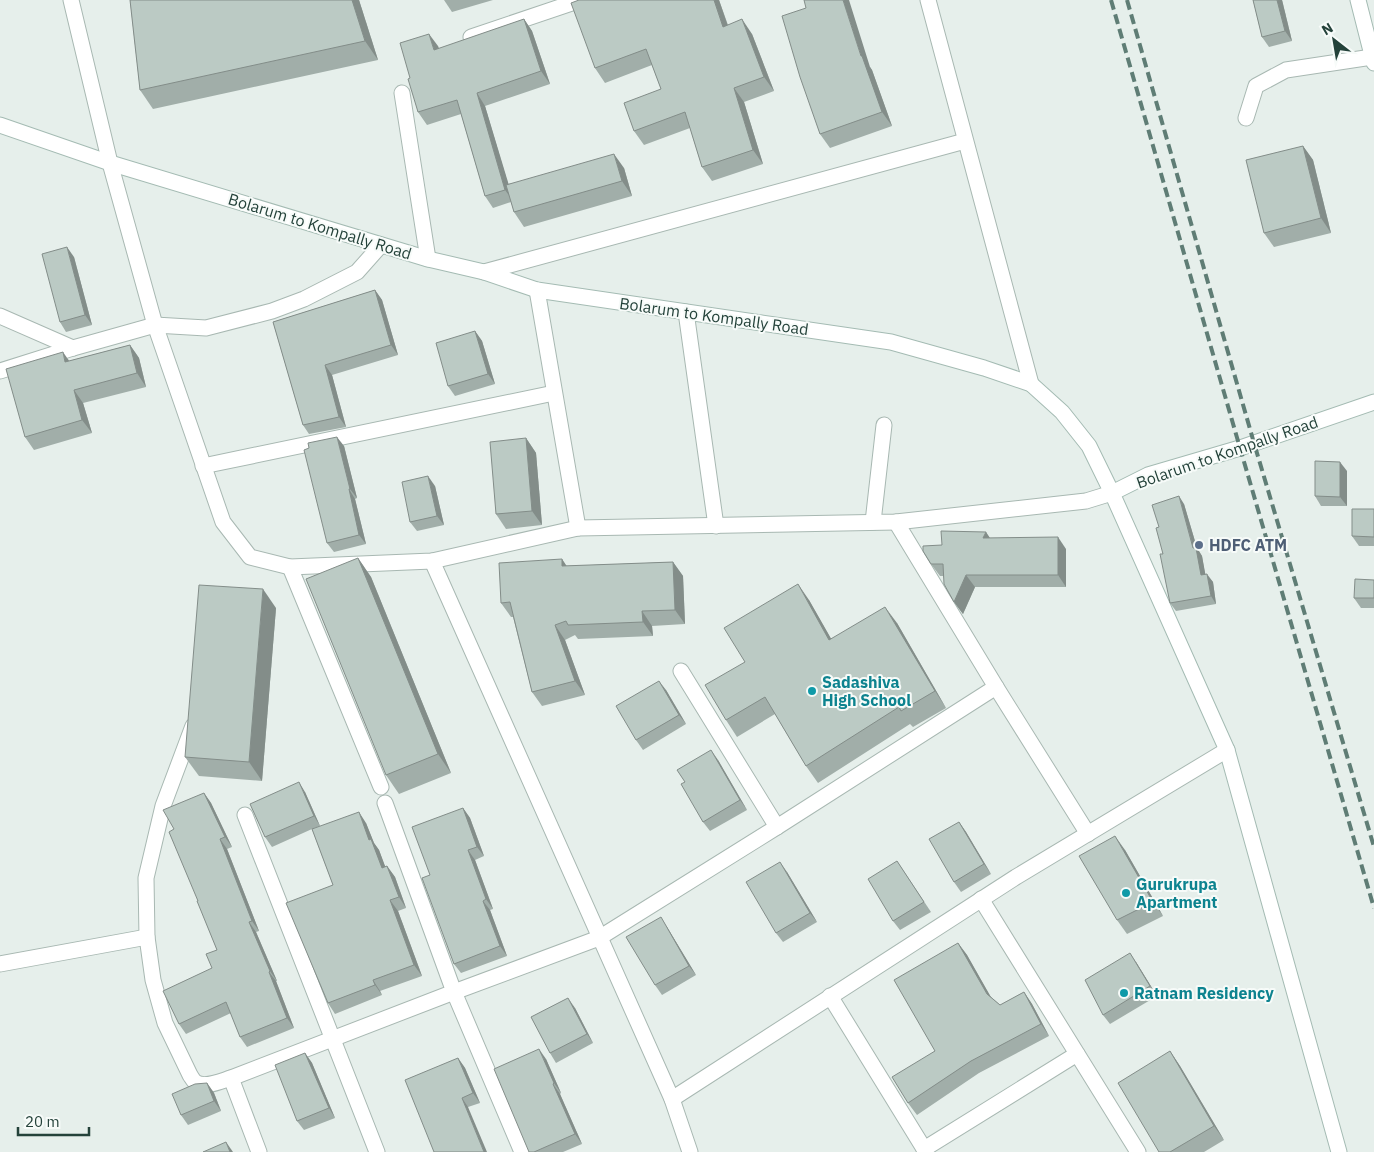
<svg xmlns="http://www.w3.org/2000/svg" width="1374" height="1152" font-family="'IBM Plex Sans',sans-serif">
  <rect width="100%" height="100%" fill="#e6efeb"/>
  <g fill="none" stroke-linecap="round" stroke-linejoin="round">
    <defs>
      <g id="street">
        <path d="M71,0L110,163L155,325L223,522L250,557L290,567L432,561L578,528L896,522L1086,501L1112,493"/>
        <path d="M928,0L1031,384"/>
        <path d="M471,37L581,0"/>
        <path d="M402,93L428,259"/>
        <path d="M1246,118L1256,86L1286,70L1372,57"/>
        <path d="M484,272L965,141"/>
        <path d="M537,290L578,528"/>
        <path d="M686,312L716,526"/>
        <path d="M0,316L73,348"/>
        <path d="M0,371L73,348L155,325L206,328L272,311L304,299L357,272L381,245"/>
        <path d="M203,466L554,393"/>
        <path d="M873,522L884,425"/>
        <path d="M432,561L672,1099L690,1152"/>
        <path d="M290,567L381,787"/>
        <path d="M681,671L777,827"/>
        <path d="M996,687L1088,834"/>
        <path d="M193,726L163,806L146,878L147,937L153,980L165,1023L190,1075C192,1078 193,1080 195,1082C205,1089 221,1081 231,1078L454,992L599,938L777,827L996,687L896,522"/>
        <path d="M385,803L454,992L522,1152"/>
        <path d="M245,815L377,1152"/>
        <path d="M981,899L1138,1152"/>
        <path d="M0,964L147,937"/>
        <path d="M830,996L926,1152"/>
        <path d="M231,1078L259,1152"/>
        <path d="M672,1099L1016,877L1227,750"/>
        <path d="M924,1149L1077,1054"/>
      </g>
      <g id="secondary">
        <path d="M1358,0L1374,63"/>
        <path d="M0,125L110,163L428,259L484,272L537,290L891,342L984,368L1031,384L1062,412L1089,446L1112,493L1148,475L1240,448L1374,402"/>
        <path d="M1112,493L1227,750L1339,1152"/>
      </g>
    </defs>
    <use href="#street" stroke="#a8b8b2" stroke-width="17"/>
    <use href="#secondary" stroke="#a4bbb3" stroke-width="17"/>
    <use href="#street" stroke="#fff" stroke-width="15"/>
    <use href="#secondary" stroke="#fff" stroke-width="15"/>
    <g stroke="#5f7d75" stroke-width="4" stroke-dasharray="10 5" stroke-linecap="butt">
      <path d="M1111,0L1240,448L1374,908"/>
      <path d="M1127,0L1254,443L1374,847"/>
    </g>
  </g>
  <g fill="#a1aea9">
    <path d="M130,0H359L378,60L153,109L140,90Z"/>
    <path d="M444,0H493L452,12Z"/>
    <path d="M579,0H719L728,25L752,34L774,91L744,102L763,164L712,181L702,167L690,128L644,145L634,131L661,89L652,65L605,83L595,68Z"/>
    <path d="M1253,0H1282L1292,41L1269,47L1262,37Z"/>
    <path d="M524,19L532,31L550,84L485,106L508,184L624,168L632,196L524,227L514,212L511,202L493,208L485,196L461,114L427,125L418,112L410,78L438,46L439,49Z"/>
    <path d="M870,67L872,70L892,126L830,148L820,134Z"/>
    <path d="M1303,146L1313,160L1331,233L1274,247L1264,233Z"/>
    <path d="M74,257L92,325L66,332L60,322Z"/>
    <path d="M375,290L382,300L398,355L332,375L346,427L309,434L303,425L273,322Z"/>
    <path d="M475,331L482,341L495,384L455,396L448,386Z"/>
    <path d="M130,345L139,358L146,387L83,403L92,433L34,450L25,437L69,361Z"/>
    <path d="M526,438L536,453L542,525L506,529L496,514Z"/>
    <path d="M344,446L357,498L355,499L366,544L334,552L327,543Z"/>
    <path d="M1347,471V506H1321L1315,496Z"/>
    <path d="M435,486L444,525L417,531L410,522Z"/>
    <path d="M1184,504L1197,548L1202,556L1205,574L1213,582L1216,604L1176,611L1170,603L1159,527Z"/>
    <path d="M1374,509V546H1359L1352,536Z"/>
    <path d="M986,532L989,538L1066,549V587H975L963,614L954,602L943,576H940L931,564L942,545Z"/>
    <path d="M358,558L371,577L451,773L399,794L386,775Z"/>
    <path d="M562,559L566,566L673,562L683,576L685,624L652,626L653,636L578,639L575,635L565,640L585,695L542,706L532,692L513,617H511L501,603Z"/>
    <path d="M1374,580V608H1361L1354,598Z"/>
    <path d="M809,600L831,639L897,623L946,708L913,727L910,724L818,783L806,766L775,714L737,737L726,720L745,662Z"/>
    <path d="M276,608L262,781L199,776L185,757Z"/>
    <path d="M666,690L686,724L643,750L636,740Z"/>
    <path d="M718,760L747,810L710,831L703,822L685,782Z"/>
    <path d="M305,792L320,826L314,828L366,823L374,843L379,850L385,867L387,866L395,877L406,908L398,911L422,976L380,991L382,995L335,1014L328,1003L333,885L312,829L272,847L265,837Z"/>
    <path d="M204,793L211,803L232,847L227,849L259,931L256,932L277,981H276L294,1028L247,1047L240,1037L231,1013L186,1034L179,1024L212,968L217,950L198,901Z"/>
    <path d="M463,808L470,818L484,856L475,860L493,909L490,910L507,956L461,973L454,964L430,875Z"/>
    <path d="M959,822L966,832L991,874L961,892L954,882Z"/>
    <path d="M1125,850L1163,916L1127,934L1117,920Z"/>
    <path d="M897,861L931,912L900,930L893,921Z"/>
    <path d="M787,872L817,922L783,942L776,933Z"/>
    <path d="M667,927L696,975L662,995L655,985Z"/>
    <path d="M958,943L967,955L990,996L1000,1005L1024,992L1032,1004L1049,1036L979,1073L917,1115L908,1103L935,1051Z"/>
    <path d="M1136,962L1157,996L1110,1024L1103,1015Z"/>
    <path d="M575,1008L593,1043L556,1063L550,1053Z"/>
    <path d="M1170,1051L1180,1066L1224,1140L1204,1152H1159Z"/>
    <path d="M305,1053L312,1063L335,1118L304,1130L297,1121Z"/>
    <path d="M458,1058L465,1068L480,1103L468,1107L434,1152Z"/>
    <path d="M546,1059L561,1093L560,1094L582,1144L563,1152H529Z"/>
    <path d="M207,1083L214,1093L221,1111L188,1125L181,1115Z"/>
  </g>
  <g fill="#838d89">
    <path d="M352,0H359L378,60L365,41Z"/>
    <path d="M714,0H719L733,41L723,27Z"/>
    <path d="M843,0H849L870,67L872,70L892,126L882,112L861,56Z"/>
    <path d="M1277,0H1282L1292,41L1285,31Z"/>
    <path d="M524,19L532,31L550,84L541,71Z"/>
    <path d="M742,19L752,34L774,91L764,77Z"/>
    <path d="M429,34L438,46L443,62L434,50Z"/>
    <path d="M734,88L744,102L763,164L753,150Z"/>
    <path d="M477,93L485,106L514,202L505,190Z"/>
    <path d="M1303,146L1313,160L1331,233L1321,218Z"/>
    <path d="M614,154L624,168L632,196L622,181Z"/>
    <path d="M67,247L74,257L92,325L85,315Z"/>
    <path d="M375,290L382,300L398,355L391,345Z"/>
    <path d="M475,331L482,341L495,384L488,374Z"/>
    <path d="M130,345L139,358L146,387L137,373Z"/>
    <path d="M63,352L72,365L65,362Z"/>
    <path d="M325,365L332,375L346,427L339,417Z"/>
    <path d="M74,390L83,403L92,433L82,420Z"/>
    <path d="M337,437L344,446L357,498L350,489Z"/>
    <path d="M526,438L536,453L542,525L532,511Z"/>
    <path d="M1340,462L1347,471V506L1340,497Z"/>
    <path d="M428,476L435,486L444,525L437,516Z"/>
    <path d="M349,489L355,499L366,544L359,535Z"/>
    <path d="M1179,496L1184,504L1197,548L1202,556L1207,583L1201,575Z"/>
    <path d="M986,532L994,544L983,538Z"/>
    <path d="M1058,537L1066,549V587L1058,575Z"/>
    <path d="M358,558L371,577L451,773L438,754Z"/>
    <path d="M562,559L572,574L562,566Z"/>
    <path d="M673,562L683,576L685,624L675,610Z"/>
    <path d="M1207,574L1213,582L1216,604L1211,596Z"/>
    <path d="M966,575L975,587L963,614L954,602Z"/>
    <path d="M798,584L809,600L841,656L829,640Z"/>
    <path d="M263,589L276,608L262,781L249,762Z"/>
    <path d="M885,607L897,623L946,708L935,691Z"/>
    <path d="M642,611L652,626L653,636L643,622Z"/>
    <path d="M555,625L565,640L585,695L575,681Z"/>
    <path d="M659,681L666,690L686,724L679,715Z"/>
    <path d="M711,750L718,760L747,810L740,800Z"/>
    <path d="M299,782L305,792L320,826L314,816Z"/>
    <path d="M204,793L211,803L232,847L225,837Z"/>
    <path d="M463,808L470,818L484,856L477,847Z"/>
    <path d="M359,812L366,823L374,843L379,850L390,879L382,868L369,840Z"/>
    <path d="M959,822L966,832L991,874L984,864Z"/>
    <path d="M1115,836L1125,850L1163,916L1153,902Z"/>
    <path d="M220,839L227,849L259,931L252,921Z"/>
    <path d="M468,850L475,860L493,909L486,899Z"/>
    <path d="M780,862L787,872L817,922L810,913Z"/>
    <path d="M387,866L395,877L406,908L399,897Z"/>
    <path d="M390,900L398,911L422,976L414,965Z"/>
    <path d="M483,901L490,910L507,956L500,946Z"/>
    <path d="M661,917L667,927L696,975L689,966Z"/>
    <path d="M249,922L256,932L277,981L270,971Z"/>
    <path d="M958,943L967,955L996,1006L987,994Z"/>
    <path d="M1130,953L1136,962L1157,996L1150,986Z"/>
    <path d="M269,972L276,981L294,1028L287,1018Z"/>
    <path d="M373,980L380,991L382,995L375,985Z"/>
    <path d="M1024,992L1032,1004L1049,1036L1041,1024Z"/>
    <path d="M568,998L575,1008L593,1043L587,1034Z"/>
    <path d="M539,1049L546,1059L561,1093L554,1083Z"/>
    <path d="M1170,1051L1180,1066L1224,1140L1214,1126Z"/>
    <path d="M305,1053L312,1063L335,1118L329,1108Z"/>
    <path d="M458,1058L465,1068L480,1103L473,1093Z"/>
    <path d="M207,1083L214,1093L221,1111L214,1101Z"/>
    <path d="M553,1084L560,1094L582,1144L575,1134Z"/>
    <path d="M462,1098L468,1107L487,1152H484Z"/>
    <path d="M226,1142L233,1152H230Z"/>
  </g>
  <g fill="#bbcac4" stroke="#838d89">
    <path d="M130,0H352L365,41L140,90Z"/>
    <path d="M579,0H714L723,27L742,19L764,77L734,88L753,150L702,167L685,112L634,131L624,103L661,89L646,49L595,68L571,3Z"/>
    <path d="M804,0H843L861,56H862L882,112L820,134L800,77L782,16L806,8Z"/>
    <path d="M1253,0H1277L1285,31L1262,37Z"/>
    <path d="M524,19L541,71L477,93L505,190L485,196L457,100L418,112L408,79L410,78L400,43L429,34L434,50Z"/>
    <path d="M1303,146L1321,218L1264,233L1246,160Z"/>
    <path d="M614,154L622,181L514,212L506,185Z"/>
    <path d="M67,247L85,315L60,322L42,254Z"/>
    <path d="M375,290L391,345L325,365L339,417L303,425L273,322Z"/>
    <path d="M475,331L488,374L448,386L436,343Z"/>
    <path d="M130,345L137,373L74,390L82,420L25,437L6,369L63,352L65,362Z"/>
    <path d="M337,437L350,489H349L359,535L327,543L304,450L309,448L308,443Z"/>
    <path d="M526,438L532,511L496,514L490,442Z"/>
    <path d="M1315,461L1340,462V497L1315,496Z"/>
    <path d="M428,476L437,516L410,522L402,482Z"/>
    <path d="M1179,496L1193,548H1196L1201,575L1207,574L1211,596L1170,603L1160,554H1163L1156,528L1159,527L1152,505Z"/>
    <path d="M1352,509H1374V537L1352,536Z"/>
    <path d="M941,531L986,532L983,538L1058,537V575H966L954,602L944,584L943,564H931L923,551V546L942,545Z"/>
    <path d="M358,558L438,754L386,775L306,579Z"/>
    <path d="M562,559V566L673,562L675,610L642,611L643,622L568,625L566,621L555,625L575,681L532,692L510,602L501,603L499,563Z"/>
    <path d="M1355,579L1374,580V598H1354Z"/>
    <path d="M798,584L829,640L885,607L935,691L901,711L899,707L806,766L765,697L726,720L705,685L745,662L724,628Z"/>
    <path d="M199,585L263,589L249,762L185,757Z"/>
    <path d="M659,681L679,715L636,740L616,706Z"/>
    <path d="M711,750L740,800L703,822L681,784L685,782L677,770Z"/>
    <path d="M299,782L314,816L265,837L250,804Z"/>
    <path d="M204,793L225,837L220,839L252,921L249,922L270,971L269,972L287,1018L240,1037L226,1002L179,1024L163,991L212,968L206,954L217,950L197,901H198L169,832L174,829L163,810Z"/>
    <path d="M463,808L477,847L468,850L486,899L483,901L500,946L454,964L422,878L430,875L412,827Z"/>
    <path d="M359,812L369,840L371,839L382,868L387,866L399,897L390,900L414,965L373,980L375,985L328,1003L286,903L333,885L312,829Z"/>
    <path d="M959,822L984,864L954,882L929,839Z"/>
    <path d="M1115,836L1153,902L1117,920L1079,856Z"/>
    <path d="M897,861L924,902L893,921L868,879Z"/>
    <path d="M780,862L810,913L776,933L746,882Z"/>
    <path d="M661,917L689,966L655,985L626,937Z"/>
    <path d="M958,943L987,994L1000,1005L1024,992L1041,1024L971,1061L908,1103L892,1077L935,1051L894,980Z"/>
    <path d="M1130,953L1150,986L1103,1015L1085,980Z"/>
    <path d="M568,998L587,1034L550,1053L531,1017Z"/>
    <path d="M539,1049L554,1083L553,1084L575,1134L534,1152H529L494,1069Z"/>
    <path d="M1170,1051L1214,1126L1170,1152H1159L1118,1083Z"/>
    <path d="M305,1053L329,1108L297,1121L275,1065Z"/>
    <path d="M458,1058L473,1093L462,1098L484,1152H434L405,1080Z"/>
    <path d="M207,1083L214,1101L181,1115L172,1094L195,1084Z"/>
    <path d="M226,1142L230,1152H203Z"/>
  </g>
  <circle fill="#5c6f8a" stroke="#f7fbf9" stroke-width="2" cx="1199" cy="545" r="5"/>
  <g fill="#0f9aa8" stroke="#f7fbf9" stroke-width="2">
    <circle cx="812" cy="691" r="5"/>
    <circle cx="1126" cy="893" r="5"/>
    <circle cx="1124" cy="993" r="5"/>
  </g>
  <g text-anchor="middle" dominant-baseline="central" stroke-width="4" stroke-linejoin="round" paint-order="stroke">
    <g font-size="16" fill="#24423a" stroke="#f7fbf9">
      <text transform="translate(320 226) rotate(17)">Bolarum to Kompally Road</text>
      <text transform="translate(714 316) rotate(8)">Bolarum to Kompally Road</text>
      <text transform="translate(1227 452) rotate(-19)">Bolarum to Kompally Road</text>
    </g>
    <g font-size="16" font-weight="bold" fill="#4e5e75" stroke="#f7fbf9" text-anchor="start">
      <text x="1209" y="545">HDFC ATM</text>
    </g>
    <g font-size="16" font-weight="bold" fill="#0d838f" stroke="#f7fbf9" text-anchor="start">
      <text x="822" y="682">Sadashiva<tspan x="822" dy="18">High School</tspan></text>
      <text x="1136" y="884">Gurukrupa<tspan x="1136" dy="18">Apartment</tspan></text>
      <text x="1134" y="993">Ratnam Residency</text>
    </g>
  </g>
  <g transform="translate(1334 40) rotate(329)" stroke="#f7fbf9" stroke-width="4" paint-order="stroke">
  <path d="M0-4L9 19L0 12L-9 19Z" fill="#24423a"/>
  <text y="-8" font-size="14" font-weight="bold" text-anchor="middle" fill="#24423a">N</text>
  </g>
  <path d="M18 1127v8h71v-8" fill="none" stroke="#24423a" stroke-width="2.5"/>
  <text x="25" y="1127" font-size="15" fill="#24423a" stroke="#f7fbf9" stroke-width="4" paint-order="stroke">20 m</text>
</svg>
